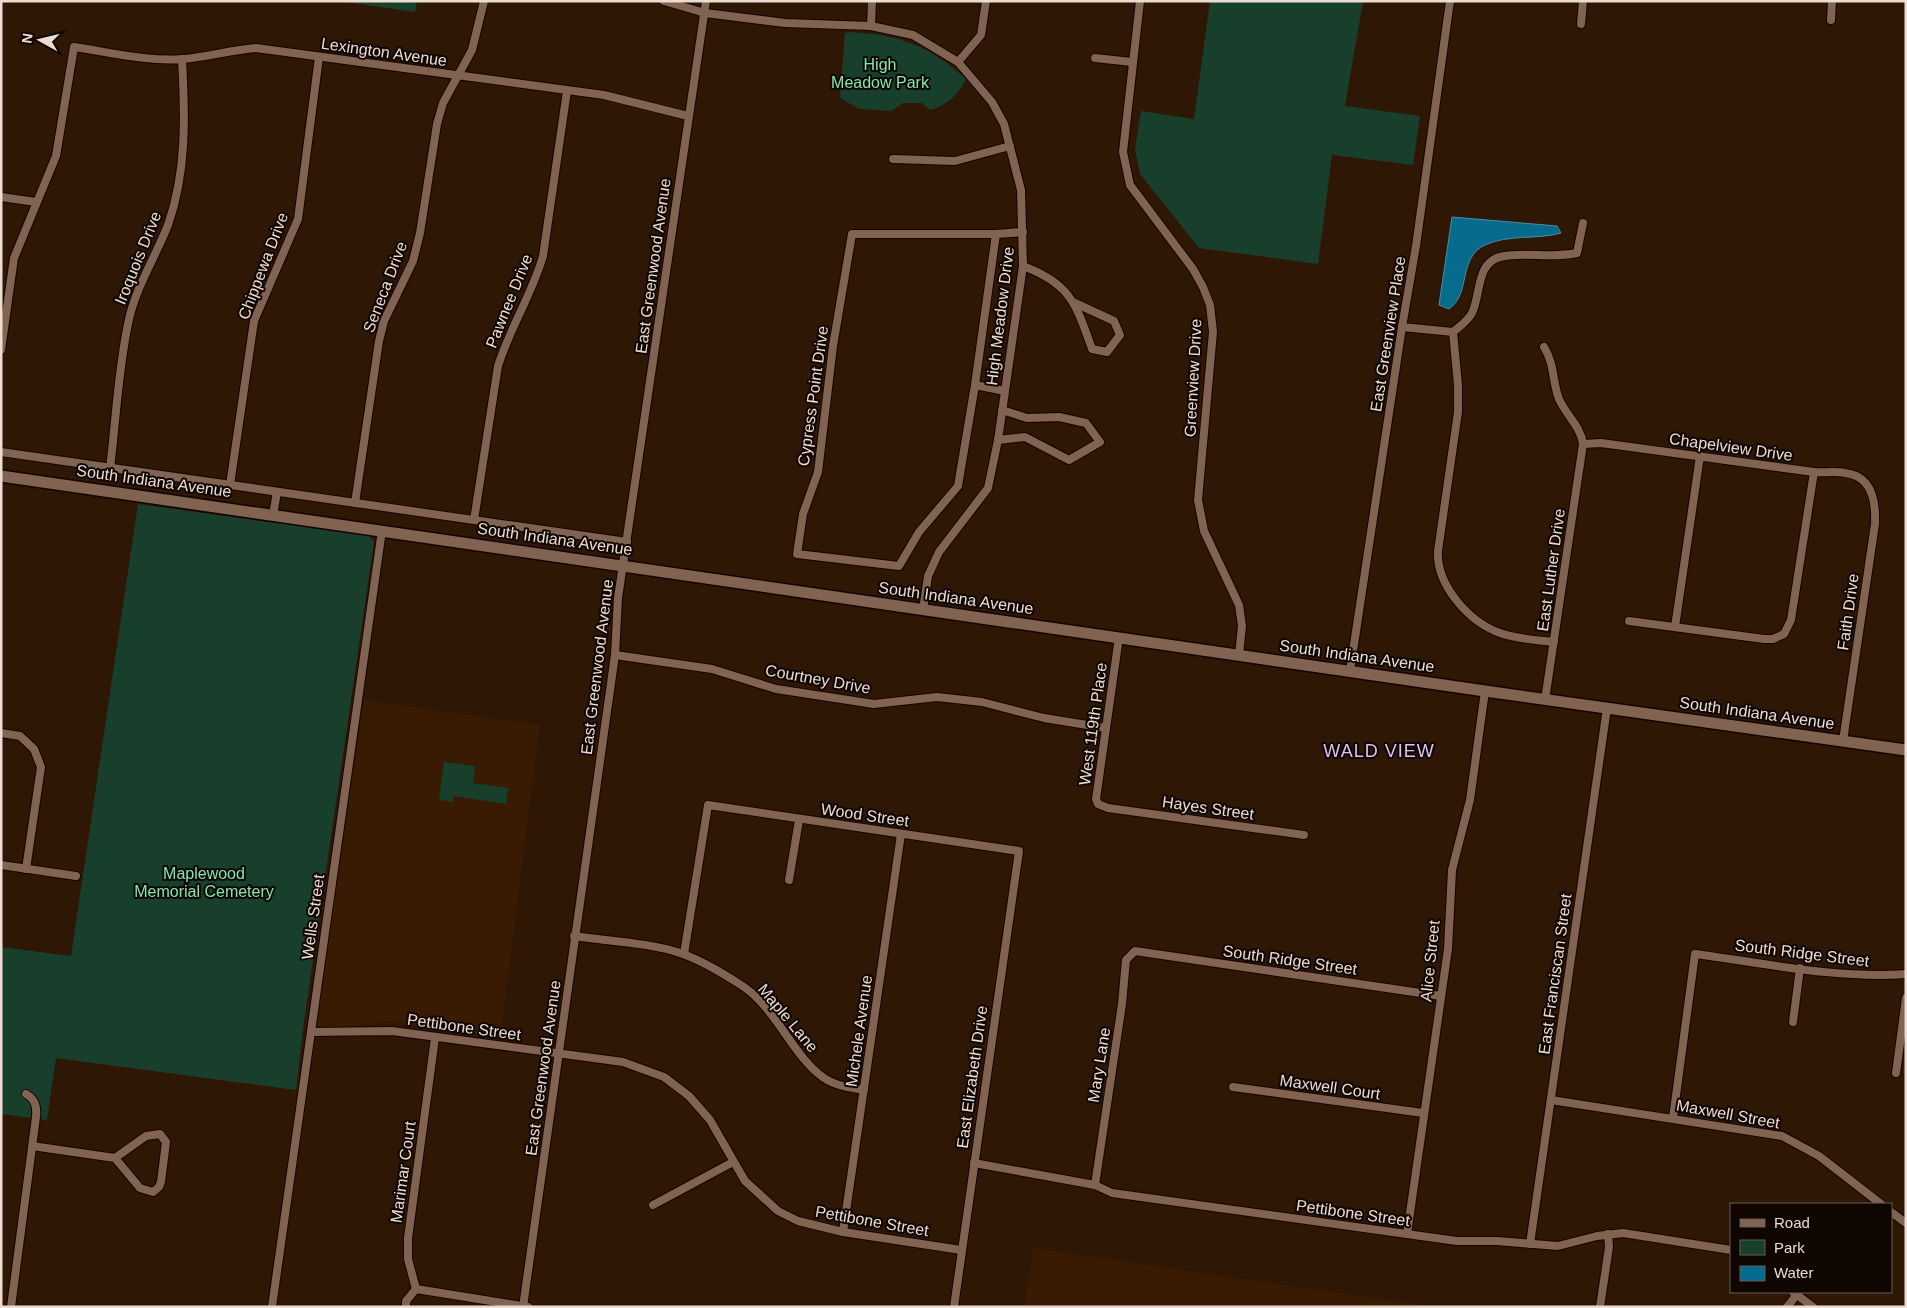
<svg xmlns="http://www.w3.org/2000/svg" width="1907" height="1308" font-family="Arial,sans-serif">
  <rect width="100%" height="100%" fill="#2f1706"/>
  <g fill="#391b04">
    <path d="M364,700L540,725L500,1038L389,1021L337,1029L316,1026Z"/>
    <path d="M1033,1248L1435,1307H1024Z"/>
  </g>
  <g fill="#183f2b">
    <path d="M339,1H417L415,12Z"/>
    <path d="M1210,1H1363L1345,106L1420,116L1413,165L1332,155L1318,264L1199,248L1140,174L1135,149L1141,111L1194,119Z"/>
    <path d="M850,32C899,35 929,45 966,79C958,95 947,105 930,110L922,103H903L891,111L859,109L840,98L845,33Z"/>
    <path d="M138,504L369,536L374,542L304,1022L296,1090L56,1058L47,1120L1,1114V947L71,956Z"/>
    <path d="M444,762L475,766L473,783L508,788L506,804L454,796L453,802L439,800Z"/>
  </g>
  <path fill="#066b8d" stroke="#4b8da1" d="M1452,217L1557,226L1561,233C1536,240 1509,234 1485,245C1458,257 1471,294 1449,309L1439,305Z"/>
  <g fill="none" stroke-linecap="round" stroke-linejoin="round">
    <defs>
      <g id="street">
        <path d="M664,1L705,13L785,23L871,26L913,35L958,62L992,102L1004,124L1021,190L1023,266L998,440L988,488L939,552L928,576L923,610"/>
        <path d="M1140,1L1123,152L1130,185L1193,269L1203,287L1210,305L1213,332L1198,500L1204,531L1239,605L1242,626L1239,655"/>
        <path d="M1831,20L1832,1"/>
        <path d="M1581,24L1583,1"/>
        <path d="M871,26L872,1"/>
        <path d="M1095,58L1132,62"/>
        <path d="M958,62L981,35L986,1"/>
        <path d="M893,159L955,161L1010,146"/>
        <path d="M1,197L36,202"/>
        <path d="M852,234H996L975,385L958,486L919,532L899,566L797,554L803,514L818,472L833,346Z"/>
        <path d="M996,234L1023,232"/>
        <path d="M1023,266C1071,284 1076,304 1092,349L1107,352L1120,335L1114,321L1075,303"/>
        <path d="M1402,327L1453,332L1458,385V412L1438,551C1436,585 1469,622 1500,633C1517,639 1536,640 1554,642"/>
        <path d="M1453,332C1460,326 1468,321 1472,313C1481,295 1476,263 1500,257C1523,251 1551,259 1577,253L1583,223"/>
        <path d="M1544,347C1555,365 1552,381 1559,399C1566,415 1581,427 1583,444L1545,700"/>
        <path d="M1,350L14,258L56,156L74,47C109,52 148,62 183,59C207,57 231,50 256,48L604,95L688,116"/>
        <path d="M975,385L1005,391"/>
        <path d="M998,440L1025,437L1069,460L1100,442L1086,423L1059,417L1027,418L1002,410"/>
        <path d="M1583,444L1601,443L1814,472C1824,473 1835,471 1845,473C1872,476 1876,501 1875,524L1843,741"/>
        <path d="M1,452L627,542"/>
        <path d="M110,468C116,420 118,371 128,324C135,288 155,258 168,225C187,171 185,115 182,59"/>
        <path d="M230,485L254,321L298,219L319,57"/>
        <path d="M355,503L379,341L384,321L413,261L420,233L437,124L443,103L472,50L484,1"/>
        <path d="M273,515L277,492"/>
        <path d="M474,520L498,366C510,328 532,294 543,256L567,91"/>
        <path d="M1629,621L1764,639H1773L1784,634L1791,620L1814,472"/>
        <path d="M1675,627L1700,456"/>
        <path d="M1119,637L1096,799L1098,804L1108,808L1304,835"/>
        <path d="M615,655L712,669L776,689L874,704L937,697L982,702L1044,718L1106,728"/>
        <path d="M1350,671L1402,327L1416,246L1450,1"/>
        <path d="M1,733L20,736L34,749L41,767L26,869"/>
        <path d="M1,865L76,876"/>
        <path d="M789,880L799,820"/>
        <path d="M574,936C607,941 653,943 683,954C702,961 724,974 741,985C776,1007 793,1057 824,1078C836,1086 851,1088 864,1090"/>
        <path d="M684,954L708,805L1019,851L954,1307"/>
        <path d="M1793,1022L1800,968"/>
        <path d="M311,1032L392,1031L623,1062L664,1077L689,1096L710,1120L745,1181L778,1211L798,1221L843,1232L961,1250"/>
        <path d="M1896,1073L1906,998"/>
        <path d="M1233,1087L1423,1113"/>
        <path d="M1551,1100L1782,1136L1819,1156L1881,1204"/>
        <path d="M1673,1118L1695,954C1764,963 1836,979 1906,974"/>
        <path d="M32,1146L115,1158L140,1188L153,1192L159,1187L161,1182L166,1142L160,1134L146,1136L115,1158"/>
        <path d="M974,1163L1095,1185L1112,1193L1457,1241H1497L1558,1246L1597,1236L1623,1233L1731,1250"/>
        <path d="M1095,1185L1122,1004L1126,960L1135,951L1441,996"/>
        <path d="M653,1205L733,1162"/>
        <path d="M1891,1212L1906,1223"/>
        <path d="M843,1232L901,834"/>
        <path d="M1407,1234L1448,949L1452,870L1470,800L1485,691"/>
        <path d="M1530,1244L1607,708"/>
        <path d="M416,1289L408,1259V1238L435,1038"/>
        <path d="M416,1289L528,1307"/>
        <path d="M1793,1292L1813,1307"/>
        <path d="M11,1307L36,1117C37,1106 35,1099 26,1094"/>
        <path d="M272,1307L382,530"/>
        <path d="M406,1307V1301L416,1289"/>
        <path d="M523,1307L615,655L618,598L706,1"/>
        <path d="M1600,1307L1609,1247L1608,1234"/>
        <path d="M1787,1307L1799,1292"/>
      </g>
      <path id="secondary" d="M1,476L1485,691L1906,750"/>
    </defs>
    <use href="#street" stroke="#160300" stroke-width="10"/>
    <use href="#secondary" stroke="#160300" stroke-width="14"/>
    <use href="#street" stroke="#806350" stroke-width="8"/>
    <use href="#secondary" stroke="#806350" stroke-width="11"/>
  </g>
  <g text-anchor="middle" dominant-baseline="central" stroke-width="4" stroke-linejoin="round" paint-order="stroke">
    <g font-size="16" fill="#ecdcd1" stroke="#0f0602">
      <text transform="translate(384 52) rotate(8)">Lexington Avenue</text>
      <text transform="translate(138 258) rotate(-68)">Iroquois Drive</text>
      <text transform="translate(263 266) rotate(-69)">Chippewa Drive</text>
      <text transform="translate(653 266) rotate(-82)">East Greenwood Avenue</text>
      <text transform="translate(385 287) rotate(-69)">Seneca Drive</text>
      <text transform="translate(509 301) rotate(-68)">Pawnee Drive</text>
      <text transform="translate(1000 316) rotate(-83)">High Meadow Drive</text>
      <text transform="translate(1388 334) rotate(-81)">East Greenview Place</text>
      <text transform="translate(1193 378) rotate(-87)">Greenview Drive</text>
      <text transform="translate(813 396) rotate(-82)">Cypress Point Drive</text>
      <text transform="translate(1731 447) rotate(8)">Chapelview Drive</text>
      <text transform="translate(154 481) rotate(8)">South Indiana Avenue</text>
      <text transform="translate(555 539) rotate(8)">South Indiana Avenue</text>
      <text transform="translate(1551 570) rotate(-82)">East Luther Drive</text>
      <text transform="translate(956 598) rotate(8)">South Indiana Avenue</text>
      <text transform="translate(1848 612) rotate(-82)">Faith Drive</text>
      <text transform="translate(1357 656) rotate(8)">South Indiana Avenue</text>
      <text transform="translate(597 667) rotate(-83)">East Greenwood Avenue</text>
      <text transform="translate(818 679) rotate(10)">Courtney Drive</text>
      <text transform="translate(1757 713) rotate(8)">South Indiana Avenue</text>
      <text transform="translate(1093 724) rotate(-82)">West 119th Place</text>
      <text transform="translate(1208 808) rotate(8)">Hayes Street</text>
      <text transform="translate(865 815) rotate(8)">Wood Street</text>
      <text transform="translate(313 917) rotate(-82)">Wells Street</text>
      <text transform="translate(1802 953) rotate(7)">South Ridge Street</text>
      <text transform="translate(1290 960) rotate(8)">South Ridge Street</text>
      <text transform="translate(1430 961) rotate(-84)">Alice Street</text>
      <text transform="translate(1555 974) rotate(-82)">East Franciscan Street</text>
      <text transform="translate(788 1018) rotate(50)">Maple Lane</text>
      <text transform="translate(464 1027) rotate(8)">Pettibone Street</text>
      <text transform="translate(859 1031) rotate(-82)">Michele Avenue</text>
      <text transform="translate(1099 1065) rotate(-81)">Mary Lane</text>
      <text transform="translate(543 1068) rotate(-82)">East Greenwood Avenue</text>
      <text transform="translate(972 1077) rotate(-82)">East Elizabeth Drive</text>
      <text transform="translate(1330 1087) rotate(8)">Maxwell Court</text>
      <text transform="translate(1728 1114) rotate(10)">Maxwell Street</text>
      <text transform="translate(403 1172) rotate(-82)">Marimar Court</text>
      <text transform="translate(1353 1213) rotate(8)">Pettibone Street</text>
      <text transform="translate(872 1221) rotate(10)">Pettibone Street</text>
    </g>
    <g font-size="16" fill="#80e7ae" stroke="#0f0602">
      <text x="880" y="64">High<tspan x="880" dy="18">Meadow Park</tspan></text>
      <text x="204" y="873">Maplewood<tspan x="204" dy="18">Memorial Cemetery</tspan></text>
    </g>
    <g font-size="18" letter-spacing="1" fill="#dac2fa" stroke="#0f0602">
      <text x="1379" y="751">WALD VIEW</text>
    </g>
  </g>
  <rect width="1907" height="1308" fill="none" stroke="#ecdcd1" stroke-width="5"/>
  <rect x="1730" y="1203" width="162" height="90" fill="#0f0602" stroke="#675c55"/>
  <rect x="1740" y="1219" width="25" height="8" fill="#806350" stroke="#675c55"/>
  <text x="1774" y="1228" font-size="15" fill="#ecdcd1">Road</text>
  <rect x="1740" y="1240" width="25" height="15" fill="#183f2b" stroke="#675c55"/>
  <text x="1774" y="1253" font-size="15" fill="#ecdcd1">Park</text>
  <rect x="1740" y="1266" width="25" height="15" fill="#066b8d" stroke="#675c55"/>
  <text x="1774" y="1278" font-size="15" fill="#ecdcd1">Water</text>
  <g transform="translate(40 40) rotate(278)" stroke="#0f0602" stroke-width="4" paint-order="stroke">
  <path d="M0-4L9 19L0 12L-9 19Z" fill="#ecdcd1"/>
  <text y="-8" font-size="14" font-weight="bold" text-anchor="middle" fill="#ecdcd1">N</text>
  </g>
</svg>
